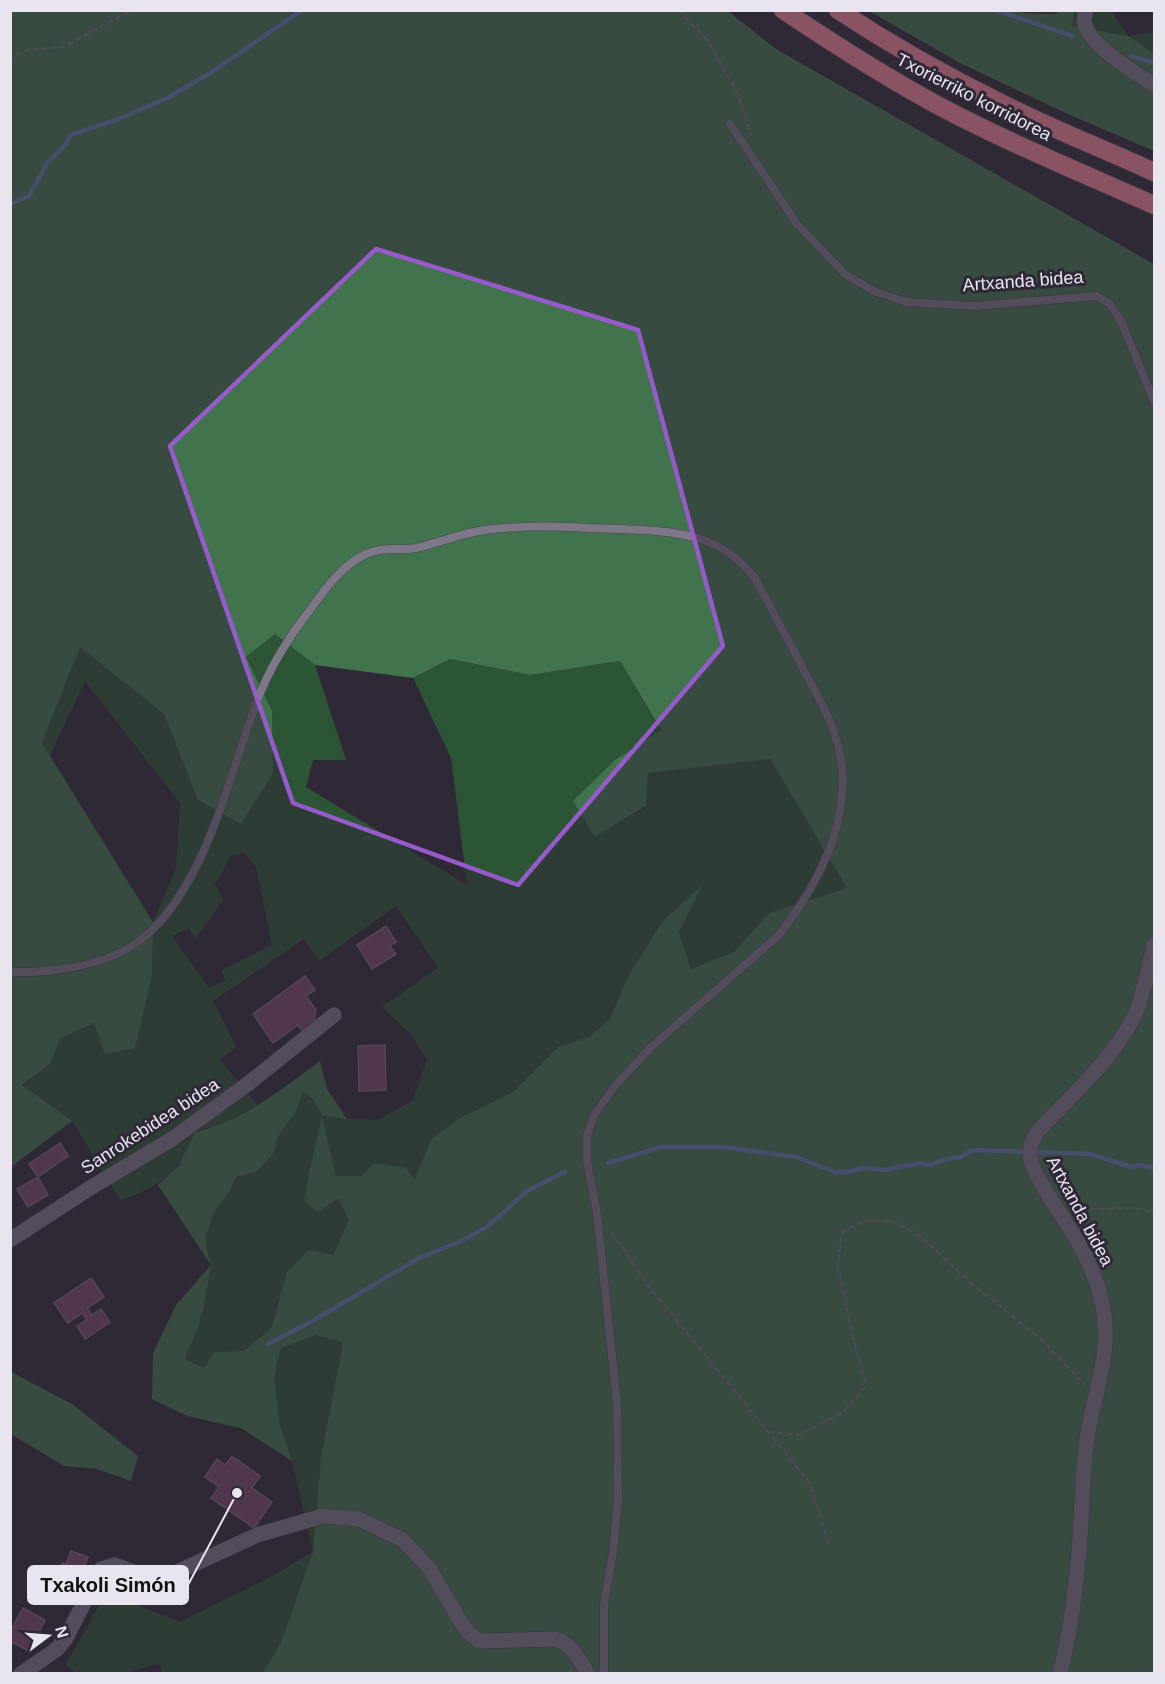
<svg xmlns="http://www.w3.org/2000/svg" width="1165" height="1684" font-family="Helvetica,sans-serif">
  <rect width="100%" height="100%" fill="#2f2937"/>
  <g fill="#2b5535" fill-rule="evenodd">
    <path d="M1074,11H1111L1128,36L1154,32V53L1128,36L1072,26Z"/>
    <path d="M275,634L315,665L346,760H313L306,787L467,885L451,758L413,678L450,659L530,675L620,661L661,731L615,760L595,837L646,807L647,773L770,759L847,888L769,913L734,952L691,969L679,932L702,885L662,922L628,976L610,1019L589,1037L558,1047L513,1092L460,1118L415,1180L336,1176L322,1117L309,1172L304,1201L338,1197L349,1220L333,1255L278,1299L271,1328L244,1351L214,1352L204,1368L185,1359L199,1327L205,1301L211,1265L205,1240L213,1213L228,1194L236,1177L256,1172L273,1154L279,1135L296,1112L302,1091L313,1099L322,1116L347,1119L379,1120L413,1100L427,1060L411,1034L382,1007L438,968L396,906L319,961L304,939L213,1001L236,1047L220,1060L258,1106L237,1119L195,1132C177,1176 164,1182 121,1201L72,1121L22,1086L50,1064L60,1039L95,1023L152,976L153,922L176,869L180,803L85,681L50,756L42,743L80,646L164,714L198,800L241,824L273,774L272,711L246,657ZM244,853L256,867L272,945L221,971L226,980L209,988L172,936L189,928L195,939L223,900L215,884L231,856Z"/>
    <path d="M316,1335L343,1341L321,1457L313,1552L281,1642L263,1673H162L160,1663L129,1672L128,1673L77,1674L66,1665L106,1593L180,1622L271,1577L313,1552L292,1461L280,1425L274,1377L281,1347Z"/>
  </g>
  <g fill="#41734d" fill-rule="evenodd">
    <path d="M1017,10L1025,13L1055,14L1060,11H1074L1072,26L1128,36L1154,53V151L1061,111L960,63L869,11Z"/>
    <path d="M11,11H728L776,49L1154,264V1673H263L281,1642L313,1552L321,1457L343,1342L316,1335L281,1348L274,1377L280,1425L292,1461L241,1428L187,1416L152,1399L153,1353L176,1305L211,1265L158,1185L179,1165L195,1132C244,1121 281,1089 320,1061L327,1089L347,1119L322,1116L336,1176H362L374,1163L406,1168L415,1180L431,1139L460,1118L513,1092L558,1047L589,1037L610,1019L628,976L662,922L703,884L679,932L691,969L734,952L769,913L847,888L770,759L648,773L646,806L595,837L573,801L615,760L661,730L620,661L530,675L450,659L413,678L315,665L275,634L246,657L272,711L273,774L241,824L198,800L164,714L80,647L42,743L153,922L152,976L135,1048L105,1054L94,1023L60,1039L50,1064L22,1085L72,1121L11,1167ZM303,1092L313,1099L322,1116L309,1172L304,1201L318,1213L338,1198L349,1220L333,1255L309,1250L287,1272L271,1328L244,1351L214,1352L204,1368L185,1359L199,1326L205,1301L211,1265L205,1240L213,1213L228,1194L236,1177L256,1172L273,1154L279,1135L296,1112Z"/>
    <path d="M11,1372L72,1404L138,1456L131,1481L97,1469L64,1466L11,1434Z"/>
  </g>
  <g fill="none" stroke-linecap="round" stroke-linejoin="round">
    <g stroke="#607bab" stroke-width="4.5">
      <path d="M996,10L1072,36"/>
      <path d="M1131,56L1154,63"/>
      <path d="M10,204L29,196L48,162L67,143L70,135L119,119L167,98L212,72L302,10"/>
      <path d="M608,1163L661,1147H723L796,1157L835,1172H848L863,1168L884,1170L920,1163L931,1165L943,1160L961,1157L973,1150L1090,1154L1131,1167L1141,1165L1154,1168"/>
      <path d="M268,1344L316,1319L419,1258L459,1242L487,1227L527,1191L565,1172"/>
    </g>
  </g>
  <g fill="#7b4766" stroke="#7c6a74" stroke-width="1.5">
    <path d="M386,926L396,942L390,946L396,954L372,969L357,945Z"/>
    <path d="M305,976L315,990L306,996L316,1010L314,1023L303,1031L298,1025L273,1043L253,1014Z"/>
    <path d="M385,1045L386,1090L359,1091L358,1046Z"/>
    <path d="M60,1143L68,1156L38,1177L29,1164Z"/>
    <path d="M38,1177L48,1195L28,1207L17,1189Z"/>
    <path d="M91,1278L104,1297L87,1308L92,1315L101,1309L110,1322L85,1339L77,1326L87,1320L82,1313L68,1323L54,1303Z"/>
    <path d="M232,1456L260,1476L252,1488L272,1502L254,1528L211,1498L219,1487L205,1477L217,1459L225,1465Z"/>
    <path d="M71,1551L88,1557L76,1592L55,1585L62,1563L66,1564Z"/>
    <path d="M23,1608L45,1620L29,1651L10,1641V1632Z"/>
  </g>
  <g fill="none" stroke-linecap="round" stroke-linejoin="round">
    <defs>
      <g id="service">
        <path d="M730,124L797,224L846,275L876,292L907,302L975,306L1096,296L1110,304L1121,321L1154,401"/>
        <path d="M10,972C48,973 99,967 132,946C203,900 229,776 257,701C270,667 288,638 310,610C325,589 342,565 366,554C383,546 399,551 416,548C435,544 454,536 474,532C511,525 551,526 589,528C630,530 691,527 726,551C738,558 746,568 755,578C771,608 787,637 802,667C819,698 839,732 842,768C847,831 816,887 779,935L650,1048L615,1086L594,1115L587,1136V1162L597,1213L617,1403L618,1501L613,1552L604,1604V1674"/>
      </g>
      <g id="minor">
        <path d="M1086,10C1085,15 1083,20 1085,25C1093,48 1134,72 1154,85"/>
        <path d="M10,1240L90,1188L172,1139L249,1083L334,1015"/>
        <path d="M21,1674L57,1649L66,1638L101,1569L115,1565L147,1577L162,1579L257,1535L323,1516L359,1519L403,1540L430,1569L460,1621L469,1633L479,1641L555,1639C572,1644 579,1659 588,1674"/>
        <path d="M1060,1674C1072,1625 1078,1574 1081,1524C1082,1496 1083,1467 1087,1438C1095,1387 1115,1348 1100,1294C1091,1260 1071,1230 1052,1201C1045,1188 1034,1175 1031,1161C1028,1150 1032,1141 1038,1131C1070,1097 1113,1059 1134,1017C1144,995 1148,969 1154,945"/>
      </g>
      <g id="motorway">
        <path d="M783,10C834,44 885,77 939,106C1009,143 1082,173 1154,205"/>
        <path d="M838,10C891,45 946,76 1003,104C1052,129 1104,149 1154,172"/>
      </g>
    </defs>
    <use href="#service" stroke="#494451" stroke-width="9"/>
    <use href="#minor" stroke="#494451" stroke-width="16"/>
    <use href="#motorway" stroke="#494451" stroke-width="20"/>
    <g stroke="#78727f" stroke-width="2" stroke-dasharray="6 3" stroke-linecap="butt">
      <path d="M679,10L708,41L738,95L752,136"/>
      <path d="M10,61L12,57L26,50L64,47L131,10"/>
      <path d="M1082,1220L1083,1209L1136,1208L1154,1212"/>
      <path d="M611,1232L651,1289L810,1483L829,1545"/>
      <path d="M769,1432L798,1435L824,1423L844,1411L866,1386L851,1329L838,1265L842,1232L864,1221L894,1222L919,1235L972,1284L1042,1340L1085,1385"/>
    </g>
    <use href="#service" stroke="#7e7788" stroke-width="8"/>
    <use href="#minor" stroke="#7e7788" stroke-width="15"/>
    <use href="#motorway" stroke="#f78599" stroke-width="18"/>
  </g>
  <path d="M0 0H1165V1684H0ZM376,249L638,330L723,646L518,885L293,803L170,446Z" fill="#2f2937" fill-opacity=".55" fill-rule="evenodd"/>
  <path fill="none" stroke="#965acb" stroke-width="4.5" stroke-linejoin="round" d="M376,249L638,330L723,646L518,885L293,803L170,446Z"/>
  <g text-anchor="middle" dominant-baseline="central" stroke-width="6" stroke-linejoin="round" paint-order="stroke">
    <g font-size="18" fill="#e9e5ef" stroke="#2f2937">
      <text transform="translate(974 97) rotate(27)">Txorierriko korridorea</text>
      <text transform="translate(1023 281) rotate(-4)">Artxanda bidea</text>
      <text transform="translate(150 1126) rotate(-33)">Sanrokebidea bidea</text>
      <text transform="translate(1080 1211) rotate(62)">Artxanda bidea</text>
    </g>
  </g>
  <path fill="none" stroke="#e9e5ef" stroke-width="2" d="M237 1493L188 1585"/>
  <circle fill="#e9e5ef" stroke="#2f2937" stroke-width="2" cx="237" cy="1493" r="6"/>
  <rect fill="#e9e5ef" stroke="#e9e5ef" stroke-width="2" x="28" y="1566" width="160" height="38" rx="6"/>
  <g font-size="20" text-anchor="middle" font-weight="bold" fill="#111">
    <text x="108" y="1592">Txakoli Simón</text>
  </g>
  <rect width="1165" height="1684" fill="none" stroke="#e9e5ef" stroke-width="24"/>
  <g transform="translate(48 1636) rotate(74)" stroke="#2f2937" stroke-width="4.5" paint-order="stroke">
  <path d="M0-4.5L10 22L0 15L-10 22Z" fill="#e9e5ef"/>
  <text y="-9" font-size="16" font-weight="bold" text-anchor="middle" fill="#e9e5ef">N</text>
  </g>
</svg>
